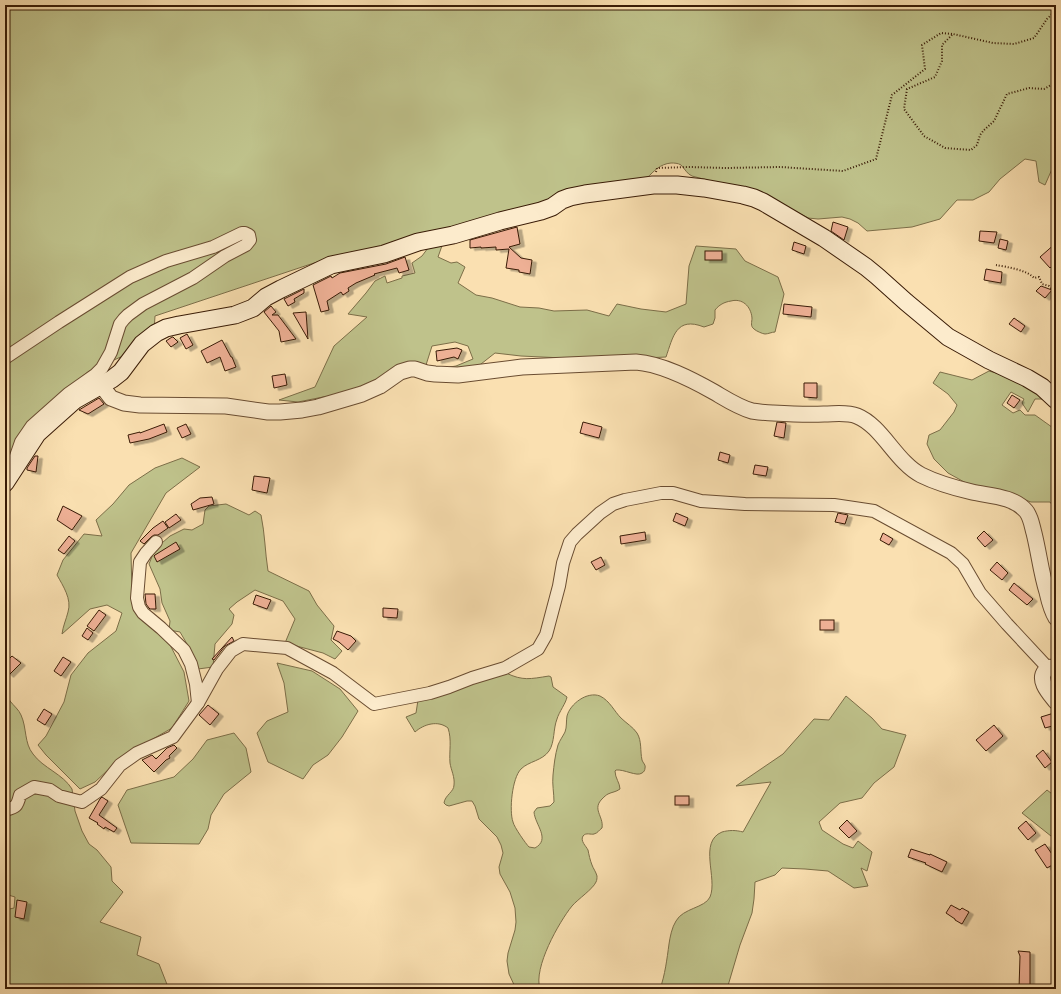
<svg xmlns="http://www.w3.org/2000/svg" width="1061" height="994" font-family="'IM FELL DW Pica',serif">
  <defs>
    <filter id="shadow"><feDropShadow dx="4.5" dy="2.5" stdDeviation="0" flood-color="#0004"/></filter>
  </defs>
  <rect width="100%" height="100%" fill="#fae0b1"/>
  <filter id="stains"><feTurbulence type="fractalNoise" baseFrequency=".005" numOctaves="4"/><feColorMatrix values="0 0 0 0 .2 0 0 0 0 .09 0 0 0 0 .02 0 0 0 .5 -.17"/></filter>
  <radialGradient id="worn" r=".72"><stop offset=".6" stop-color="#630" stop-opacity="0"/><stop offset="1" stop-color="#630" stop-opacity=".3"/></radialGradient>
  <g fill="#bfc28b" stroke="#7c6e48">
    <path d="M5,5H1056V156L1054,157L1052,169L1045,185L1039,182L1036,161L1025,159L1000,179L989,192L973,200H957L940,219L912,227L867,231L858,223L850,219L842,217L818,219L808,218L767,196L692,176C687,174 685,169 681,165C678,163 674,163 671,163C660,164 654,171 647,178L392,242L375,249L332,257L155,316L154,331L123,356L89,371L70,386L14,446L5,463Z"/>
    <path d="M444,240L438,257L451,263L457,262L465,267L458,283L476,295L492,298L520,307L539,308L554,311L587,310L609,316L617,304L641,309L666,312L686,304L689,266L696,246L736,249L745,261L778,277L784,294L775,332C772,332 768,334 765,334C763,334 756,331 754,329C750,326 752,322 752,318C751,306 742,298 731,301C724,302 719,305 715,310V318L713,324L704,327C676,316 673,337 666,357L605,360L521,356L495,353L481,364L468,372L432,370L456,366L473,359L468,346L455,342L432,346L426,365L346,394L323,397L298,402L279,400L315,387L334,346L367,317L348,314L366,293L375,281L385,276L387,283L402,278V276L415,273L412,263L422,256L431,244Z"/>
    <path d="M989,371L1003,375L1026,386L1044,399H1035L1028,412L1022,403L1024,399L1011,392L1002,405L1013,413L1020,410L1025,415H1035L1056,430V510L1050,502H1031L1015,496L975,488L948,473L934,459L927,444L929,435L940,430L954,412L957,405L948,394L933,383L940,372L972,380Z"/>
    <path d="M182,458L200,467L166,493L131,553L132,594L168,641L184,672L189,701L172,728L146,743L122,757L95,782L80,789L46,755L38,745L46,736L64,702L71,675L88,653L116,631L122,613L107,605L90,609L62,634C63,626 66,620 68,612C72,599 63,586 57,575L63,560L84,534L102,536L96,520L113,504L129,485L155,468Z"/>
    <path d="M226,504L249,515L255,511L261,515C265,534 265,552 268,571L309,591L317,605L334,626L331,640L342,651L335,659L323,653L285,643L295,619L283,601L255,590L237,602L229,609L234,615L232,624L215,644L213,667L198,669L190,649L180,632L169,630L170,621L162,603L160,589L149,564L155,549L170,536L184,529L192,530L203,524L205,510L209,506Z"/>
    <path d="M277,663L312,671L340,689L358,711L342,737L328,755L313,765L303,779L268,762L257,733L267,721L288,712L284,683Z"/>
    <path d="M506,673C523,681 530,679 549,676L551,677L553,687L567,697C566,703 559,712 557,719C553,729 555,742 549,751C542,761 529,761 521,769C512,778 509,811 513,822C514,827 526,844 529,847L535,848C551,839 535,825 534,812L537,808L550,806L554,802C554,793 552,784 553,775C554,765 555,755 558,745C560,740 563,736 565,732C567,727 566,721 567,716C570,704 587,691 600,696C610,701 614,711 621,718C626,723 633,727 637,733C642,741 640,751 642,760C643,763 646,765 645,768C645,770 644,772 642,773C637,777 624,769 616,770L615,771C615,778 620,783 620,789C616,792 612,792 608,794C606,795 604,797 603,798C591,809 604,816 602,828C599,830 598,833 594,834C591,835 586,832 583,836C580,841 586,846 588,850C589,855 590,860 592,865C593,868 596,872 597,876C597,878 597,880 596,882C593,889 578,899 572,906C559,922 533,968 540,989H516L509,974L507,961L508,953L515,930L516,922L515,908L510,892L500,874L499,867L503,853L501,845L497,837L479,819L475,806L472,801H467L449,806L446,805L444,803C445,795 454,792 454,785C455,777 451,770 450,763C449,751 452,740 448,728C438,720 424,724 415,732L406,717L416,713L418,700Z"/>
    <path d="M5,690C6,693 8,698 10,701C14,706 19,710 21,715C27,728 24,743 33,754C43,768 63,774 72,789L75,811L82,831L89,844L97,850L111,867L112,881L123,892L100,922L141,937L137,955L159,964L168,987L172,989H5V910L14,908L15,897L5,894Z"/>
    <path d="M846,696L872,718L882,729L906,735L894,767L874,783L862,798L840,803L819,822L822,830L843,844L853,848L858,841L872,852L867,871L861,868L868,886L854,888L828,871L805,869L782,868L775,875L755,882L754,899L752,913L740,945L727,989H660C665,975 667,959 669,944C670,937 672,927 676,921C683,908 705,908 710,897C718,878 698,842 722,832C729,830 736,830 743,832L771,782L736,786L783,754L814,719L829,720Z"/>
    <path d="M234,733L246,748L251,772L224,794L211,815L208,829L199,844L131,843L118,805L127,790L174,777L193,759L207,740Z"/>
    <path d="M1047,790L1056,797V840L1022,813Z"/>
  </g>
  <g fill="#eeb095" stroke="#391b06" filter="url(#shadow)">
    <path d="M833,222L848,227L844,240L831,231Z"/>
    <path d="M517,227L520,244L509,247L521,258L532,260L530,274L519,272V270L506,268L509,249L496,250V247L481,248V247L470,248V240Z"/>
    <path d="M980,231L997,232L994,243L979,241Z"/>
    <path d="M1000,239L1008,241L1006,250L998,248Z"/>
    <path d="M794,242L806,246L804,254L792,250Z"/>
    <path d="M1056,243V262L1050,268L1040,257Z"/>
    <rect x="705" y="251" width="17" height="9"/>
    <path d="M405,257L409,270L399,273L397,268L374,274L375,275L356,283L348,288L349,291L343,295L341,292L327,301L329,310L321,312L313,285L331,276L332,278L340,273L386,264Z"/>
    <path d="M986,269L1002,272L1001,283L984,280Z"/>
    <path d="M1041,286L1052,290L1045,298L1036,291Z"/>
    <path d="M304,289V293L294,299L295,302L288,306L284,299Z"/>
    <path d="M784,304L812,307L811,317L783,314Z"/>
    <path d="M271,306L276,312L272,315H278L296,339L281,342L279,331L264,312Z"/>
    <path d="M306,312L308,339L293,313Z"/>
    <path d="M1014,318L1025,326L1021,332L1009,324Z"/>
    <path d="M187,334L193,345L186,349L180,338Z"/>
    <path d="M172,337H173L178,342L171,347L166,341Z"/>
    <path d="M222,340L231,357H232L236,367L225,371L220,357L207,363L201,351Z"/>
    <path d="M457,348L462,350L458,359L454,357L437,361L436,351Z"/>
    <path d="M285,374L287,385L274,388L272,376Z"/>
    <path d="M804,383H817V398L804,397Z"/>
    <path d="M1012,395L1020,400L1014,408L1007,403Z"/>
    <path d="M99,398L104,404L88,414L79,410Z"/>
    <path d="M583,422L602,427L599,438L580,433Z"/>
    <path d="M777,422L786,423L784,438L774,436Z"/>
    <path d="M164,424L167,432L149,439L130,443L128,435L140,432V433Z"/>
    <path d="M186,424L191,434L182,438L177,428Z"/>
    <path d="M720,452L730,455L728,463L718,460Z"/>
    <path d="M35,456H38L36,472L27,470V468Z"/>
    <path d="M755,465L768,467L766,476L753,474Z"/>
    <path d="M254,476L270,478L267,493L252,490Z"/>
    <path d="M212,497L214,504L193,510L191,504L200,498Z"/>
    <path d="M63,506L82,516L72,530L57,520Z"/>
    <path d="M676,513L688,518L685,526L673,521Z"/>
    <path d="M838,513L848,515L845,524L835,522Z"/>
    <path d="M176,514L181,520L169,528L165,522Z"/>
    <path d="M163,521L168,528L158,535H154L151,537L144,544L140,541L153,528Z"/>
    <path d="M984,531L993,540L985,547L977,538Z"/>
    <path d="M645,532L646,540L621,544L620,536Z"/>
    <path d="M883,533L893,539L889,545L880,540Z"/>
    <path d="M69,536L75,541L64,554L58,550Z"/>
    <path d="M176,542L180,549L157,562L154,556L155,555Z"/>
    <path d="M601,557L605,565L596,570L591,562Z"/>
    <path d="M997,562L1008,573L1002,580L990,570Z"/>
    <path d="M1014,583L1033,599L1027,605L1009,590Z"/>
    <path d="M145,594H155L156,609H150L149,608L146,604Z"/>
    <path d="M256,595L271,600L267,609L253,604Z"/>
    <path d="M383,608L398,609L397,618L383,617Z"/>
    <path d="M99,610L106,615L94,631L87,626Z"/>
    <rect x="820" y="620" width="14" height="10"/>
    <path d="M87,628L93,633L88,640L82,636Z"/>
    <path d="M337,631L351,636L356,641L348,650L339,642L333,639Z"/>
    <path d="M232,637L234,641L225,646L214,660L212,659Z"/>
    <path d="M12,656L21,663L9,675L5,671V663Z"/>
    <path d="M63,657L71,662L61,676L54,671Z"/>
    <path d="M208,705L219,714L210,725L199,715Z"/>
    <path d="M44,709L52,714L45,725L37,720Z"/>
    <path d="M1054,713L1056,720V725L1045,728L1041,717Z"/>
    <path d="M994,725L1003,736L986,751L976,740Z"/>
    <path d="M174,745L177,748L169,756L170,758L166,760L154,772L142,760L152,755L156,759L167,748Z"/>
    <path d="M1043,750L1052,762L1045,768L1036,756Z"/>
    <rect x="675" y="796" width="14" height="9"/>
    <path d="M102,797L108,801L99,815L117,828L114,832L105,827L104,829L97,824L98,823L89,818L100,799Z"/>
    <path d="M847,820L857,831L849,838L839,828Z"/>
    <path d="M1026,821L1036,833L1028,840L1018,828Z"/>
    <path d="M1045,844L1056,860V863L1047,868L1035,850Z"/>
    <path d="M911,849L930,855V854L947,862L942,872L925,864L926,863L908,857Z"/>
    <path d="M17,900L27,902L24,919L15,917Z"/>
    <path d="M951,905L960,910L962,908L969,912L962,924L955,920V919L946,913Z"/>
    <path d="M1018,951L1030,952V989H1019L1020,956Z"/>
  </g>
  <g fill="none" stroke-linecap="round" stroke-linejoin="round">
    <defs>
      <g id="minor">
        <path d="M5,358L59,322L130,277L166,261L213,247L242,233H245L249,235L250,240L246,245L225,256L193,278L143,304L128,315L124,319L120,324L111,352L102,368L95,375L68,394L32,426L21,442L15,459"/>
        <path d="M156,542L146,553L140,562L137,598L139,607L143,613L161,628L184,650L191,664L196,684L198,703"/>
        <path d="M5,810C16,807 17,807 20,795L34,787L50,790L59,796L82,802L101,789L120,765L130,758L137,753L173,737L198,703L217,669L231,651L243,644L287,648L333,673L374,704L430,693L449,687L472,678L505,668L538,649L546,635L559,586L563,563L570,542L577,534L600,513L613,504L625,500L661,493H673L701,501L745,504L834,505L874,511L951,553L963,564L980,593L1007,624L1048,668"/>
      </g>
      <g id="tertiary">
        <path d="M101,385L111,398L124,403L140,405L226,406L268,412H280L302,410L318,407L362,394L380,386L400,372L410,369H415L427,373L435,374L458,375L522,367L636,362C662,364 691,379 714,392C726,399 738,407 752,411C759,412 766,413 773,413C790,414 807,415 824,414C835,414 847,412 857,416C882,426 896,462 921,475C937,483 955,488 972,492C990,496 1013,496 1026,511C1031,517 1032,526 1034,533C1039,553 1041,573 1047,592C1049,601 1051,610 1056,618"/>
        <path d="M1056,669C1052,667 1048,666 1045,671C1037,681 1050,694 1056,702"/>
      </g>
      <path id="secondary" d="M5,483L37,434L47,425L75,400L112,379L121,372L142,344L156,333L166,328L179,325L235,315L253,308L266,297L281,289L331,265L384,254L418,242L453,235L500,221L541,211L552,207L562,200L570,197L585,194L653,185H677L704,188L743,195L754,198L763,202L824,238L866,267L877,276L906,302L948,337L989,360L1027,378L1042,387L1056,400"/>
    </defs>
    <use href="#minor" stroke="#694c31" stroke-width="14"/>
    <use href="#tertiary" stroke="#694c31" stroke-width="17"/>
    <use href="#secondary" stroke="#391b06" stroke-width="19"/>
    <g stroke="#391b06" stroke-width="2" stroke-dasharray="1 2" stroke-linecap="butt">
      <path d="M1056,10L1047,19L1034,38L1014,44L993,43L953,34L942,45V61L935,77L907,89L904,109L924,136L945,148L971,150L977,145L980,135L984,130L994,121L1007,94L1029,88L1044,89L1056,82"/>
      <path d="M656,172L657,168L690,167L725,168L780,167L843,171L876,159L892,95L925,69L922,45L941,33L953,34"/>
      <path d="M996,265C1007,267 1027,270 1034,278L1039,277L1042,284L1049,286L1051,288L1056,287"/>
    </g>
    <use href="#minor" stroke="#fcebcc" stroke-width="12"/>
    <use href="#tertiary" stroke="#fcebcc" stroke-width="15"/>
    <use href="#secondary" stroke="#fcebcc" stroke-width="17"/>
  </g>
  <rect width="1061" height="994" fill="none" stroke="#fae0b1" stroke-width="20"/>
  <rect x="6" y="6" width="1049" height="982" fill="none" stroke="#391b06" stroke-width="2"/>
  <rect x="10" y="10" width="1041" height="974" fill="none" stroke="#391b06"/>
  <rect width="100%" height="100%" filter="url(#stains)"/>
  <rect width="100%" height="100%" fill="url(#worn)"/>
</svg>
